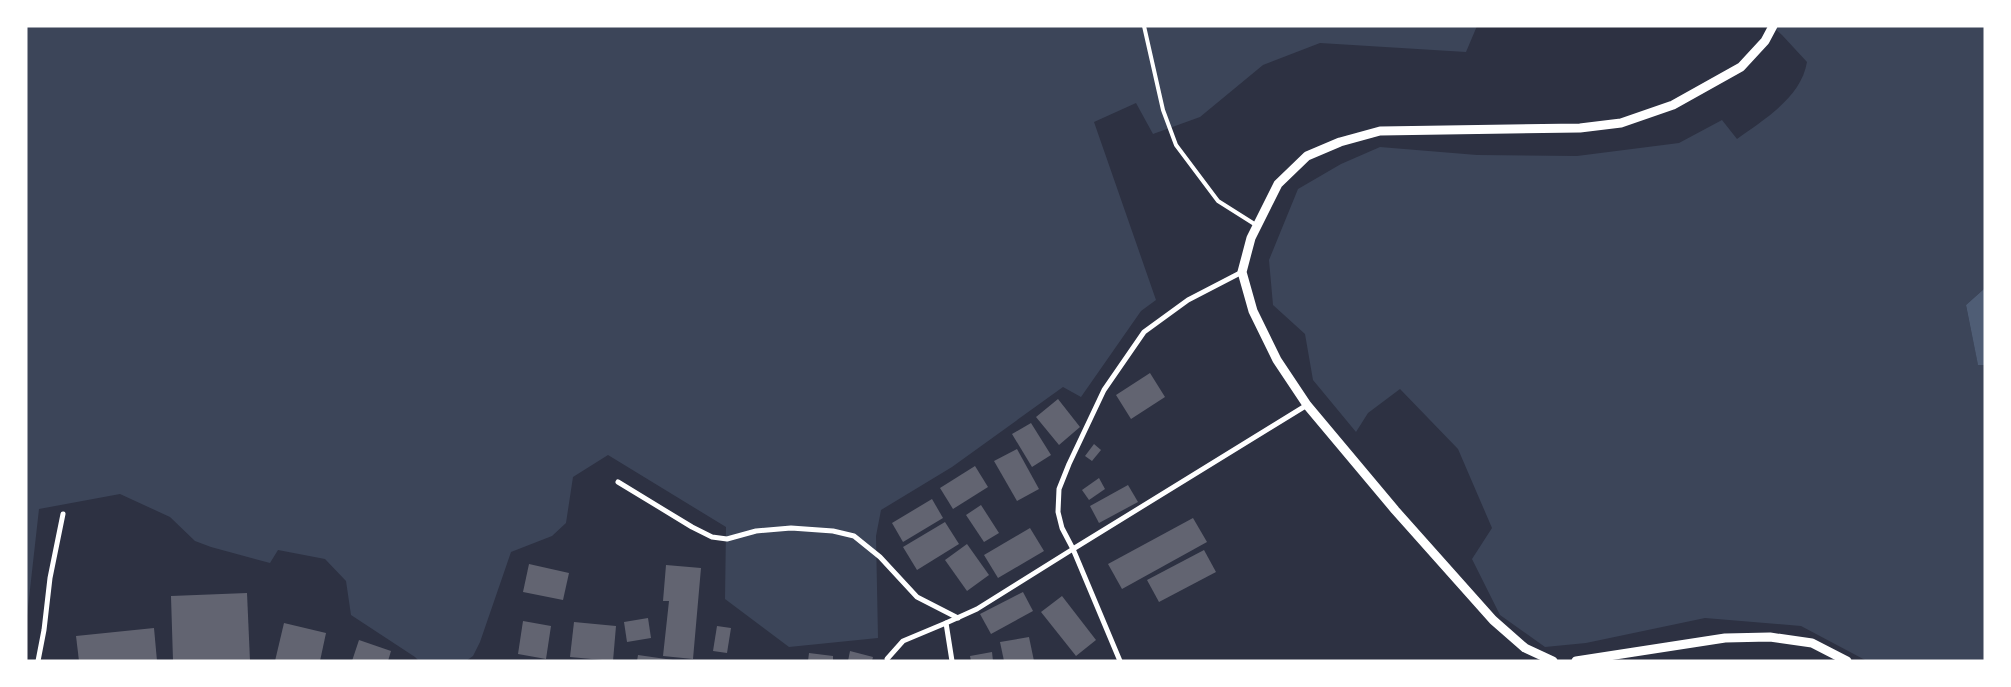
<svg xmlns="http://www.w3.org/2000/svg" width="2011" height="687" font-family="'Source Serif 4',serif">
  <rect width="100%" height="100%" fill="#2d3142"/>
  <g fill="#3c4559">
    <path d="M26,26H1477L1466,52L1320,43L1263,65L1200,117L1153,134L1136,103L1094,122L1156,300L1141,311L1081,397L1063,387L952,467L881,510L876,536L878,638L789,647L725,599L726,527L608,455L573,477L566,523L552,536L511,552L480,642L473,656L466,661H419L415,657L351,615L346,581L325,559L278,550L270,563L211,547L195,541L170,517L120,494L39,509L26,625Z"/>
    <path d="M1772,26H1985V288L1966,305L1978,364L1985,365V661H1867L1801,626L1705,618L1586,643L1545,647L1500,615L1472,559L1492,528L1458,449L1400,389L1368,413L1356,432L1313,380L1305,334L1273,305L1269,260L1298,189L1341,164L1380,147L1477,155L1577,156L1679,143L1722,120L1737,139C1764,119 1801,98 1807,62L1782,35Z"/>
  </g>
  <path fill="#4f5d75" d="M1985,288V365H1978L1966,305Z"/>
  <g fill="#626471">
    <path d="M1150,373L1165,397L1131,419L1116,395Z"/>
    <path d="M1058,399L1080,427L1059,445L1036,417Z"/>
    <path d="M1031,423L1051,455L1032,467L1012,434Z"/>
    <path d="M1094,444L1101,450L1092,461L1085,456Z"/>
    <path d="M1017,449L1039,489L1017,501L994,461Z"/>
    <path d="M975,466L988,487L953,509L940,488Z"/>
    <path d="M1099,478L1105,489L1089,500L1082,490Z"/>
    <path d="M1128,485L1138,502L1099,523L1090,506Z"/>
    <path d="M932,499L943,518L903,542L892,523Z"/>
    <path d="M981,505L999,533L984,542L966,515Z"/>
    <path d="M1193,518L1207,542L1122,589L1108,564Z"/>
    <path d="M945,522L959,544L917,570L903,547Z"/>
    <path d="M1030,528L1044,551L998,578L984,555Z"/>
    <path d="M967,544L989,575L967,591L945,560Z"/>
    <path d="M1204,550L1216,572L1159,602L1147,580Z"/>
    <path d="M529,564L569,573L563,600L523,592Z"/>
    <path d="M666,565L701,568L693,659L663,656L669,601H663Z"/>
    <path d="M1023,592L1033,611L991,634L980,614Z"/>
    <path d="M247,593L250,661H173L171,596Z"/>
    <path d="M1062,596L1096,640L1076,656L1041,612Z"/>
    <path d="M648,618L651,638L627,642L624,622Z"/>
    <path d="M523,621L551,626L546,659L518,654Z"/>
    <path d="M574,622L616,626L613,661L570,657Z"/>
    <path d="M284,623L326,633L320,661H275Z"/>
    <path d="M717,626L731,628L727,653L713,651Z"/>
    <path d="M154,628L157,661H79L76,636Z"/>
    <path d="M1029,637L1034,661H1004L1000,642Z"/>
    <path d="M359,640L391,651L388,661H352Z"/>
    <path d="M850,651L873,657L872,661H848Z"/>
    <path d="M992,652L993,661H971L970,656Z"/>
    <path d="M809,653L833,656V661H808Z"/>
    <path d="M638,655L673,660V661H637Z"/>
  </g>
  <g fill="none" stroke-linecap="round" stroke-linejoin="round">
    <path stroke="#fff" stroke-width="4" d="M1144,26L1163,110L1176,145L1218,201L1256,225"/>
    <g stroke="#fff" stroke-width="5">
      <path d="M618,482L692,527L712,537L727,539L756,531L791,528L833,531L854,536L880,557L917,597L958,618"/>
      <path d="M887,659L903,641L946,623"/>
      <path d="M38,661L44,630L50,578L63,514"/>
      <path d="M952,661L946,623L977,609L1073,549L1062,528L1058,512L1059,489L1069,464L1104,390L1144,332L1188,300L1242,272"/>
      <path d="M1120,661L1073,549L1307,405"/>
    </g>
    <g stroke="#fff" stroke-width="9">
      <path d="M1553,661L1525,648L1493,620L1395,510L1307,405L1277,360L1253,311L1242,272L1251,238L1278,184L1307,156L1340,142L1380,131L1580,128L1621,123L1673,105L1741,67L1765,41L1773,26"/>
      <path d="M1576,661L1725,638L1770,637L1812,643L1847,661"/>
    </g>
  </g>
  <rect width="2011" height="687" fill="none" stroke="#ffffff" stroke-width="55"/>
</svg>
